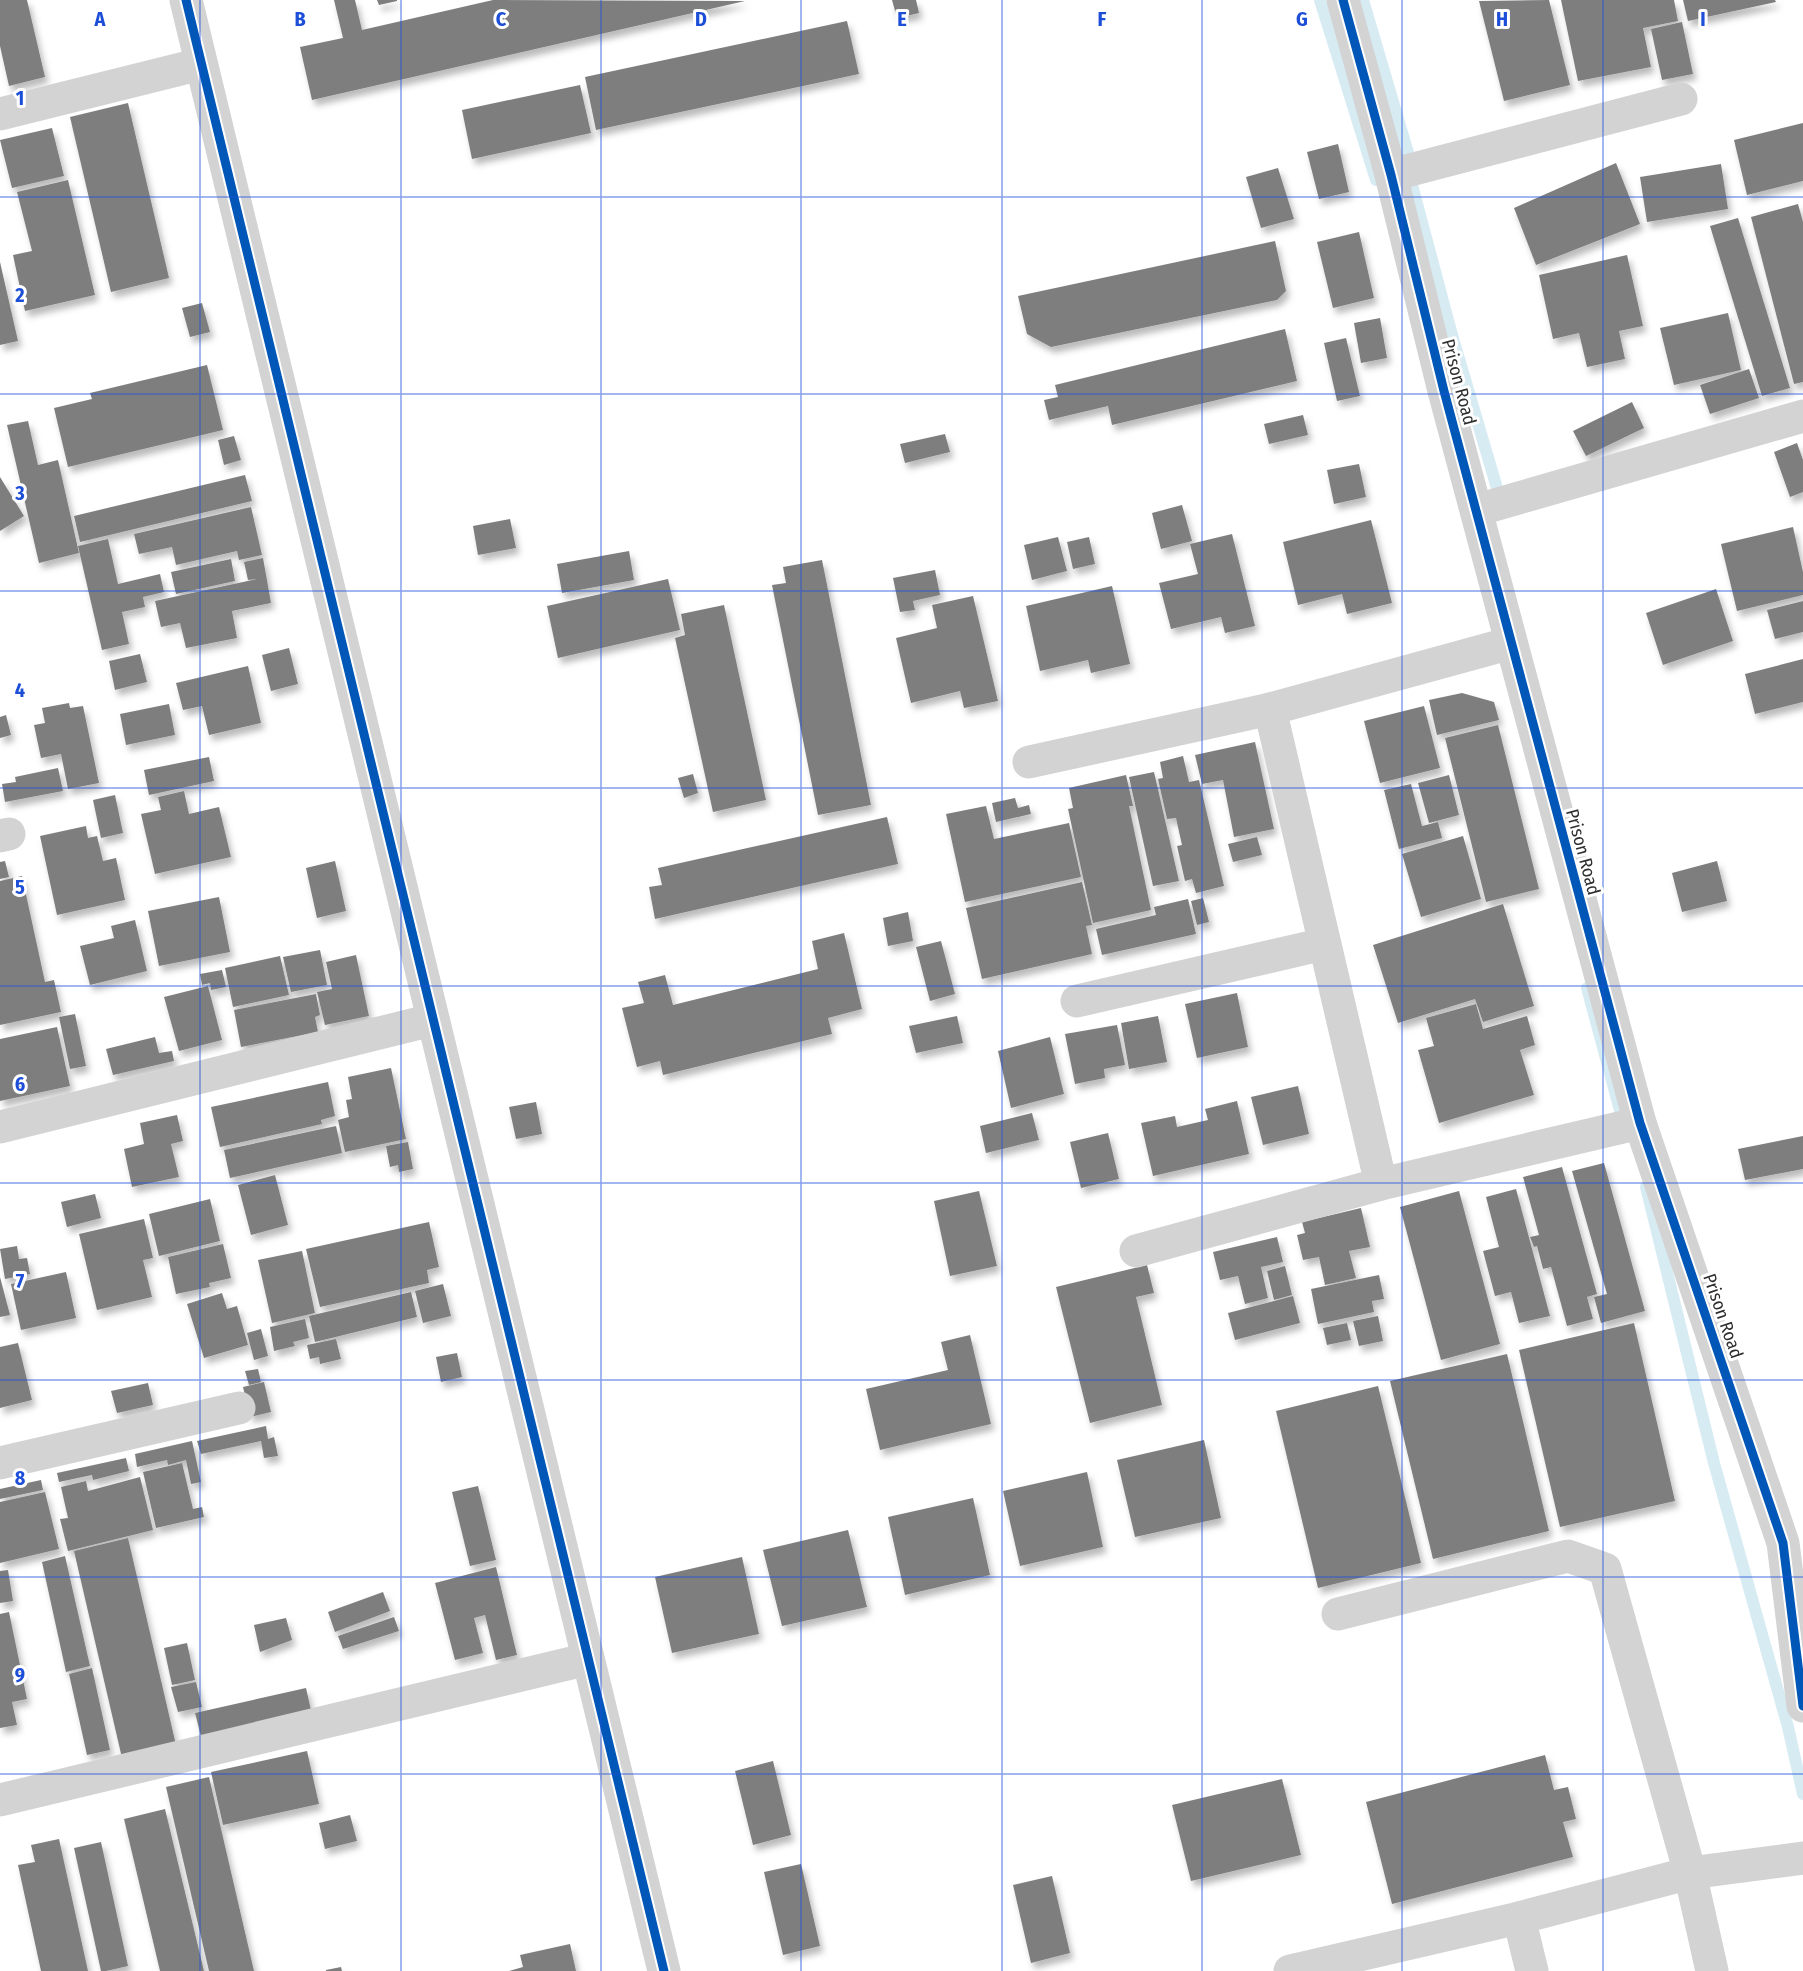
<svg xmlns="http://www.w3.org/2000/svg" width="1803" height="1971" font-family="'Fira Sans Condensed',sans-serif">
  <defs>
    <filter id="shadow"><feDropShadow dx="3.5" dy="6" stdDeviation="3" flood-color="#0004"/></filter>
  </defs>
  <rect width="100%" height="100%" fill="#fff"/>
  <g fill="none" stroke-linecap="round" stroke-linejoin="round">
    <g stroke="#d7ebf3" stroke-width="12">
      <path d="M1320,0L1376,180"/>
      <path d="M1363,0L1411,163"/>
      <path d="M1412,185L1452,335L1499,495"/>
      <path d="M1587,988L1622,1118"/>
      <path d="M1646,1187L1714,1463L1788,1727L1803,1794"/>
    </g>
  </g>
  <g fill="#7e7e7e" filter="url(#shadow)">
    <path d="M0,0H27L45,77L9,86L0,46Z"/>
    <path d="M334,0H355L362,30L493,0L745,1L312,100L300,47L343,38Z"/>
    <path d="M377,0H397V1L379,5Z"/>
    <path d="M892,0H916L919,13L897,18Z"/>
    <path d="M1549,0L1570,85L1504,101L1479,1Z"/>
    <path d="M1561,0H1674L1678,21L1643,28L1651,67L1578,81Z"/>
    <path d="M1683,0H1775L1776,2L1688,21Z"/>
    <path d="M847,21L859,74L596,130L585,77Z"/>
    <path d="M1682,22L1693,74L1662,80L1651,29Z"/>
    <path d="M580,85L591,133L472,159L462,110Z"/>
    <path d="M128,103L169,278L111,292L70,117Z"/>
    <path d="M1803,123V181L1747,195L1734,140Z"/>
    <path d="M52,128L64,176L12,188L0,140Z"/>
    <path d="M1338,144L1349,192L1319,199L1307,152Z"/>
    <path d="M1616,163L1640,224L1536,265L1514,208Z"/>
    <path d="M1721,164L1728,209L1647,222L1640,177Z"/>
    <path d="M1278,168L1294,219L1261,228L1246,177Z"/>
    <path d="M68,180L95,295L25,311L13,255L32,251L17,192Z"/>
    <path d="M1798,204L1803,222V382L1794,384L1751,217Z"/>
    <path d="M1738,218L1790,388L1762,396L1710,226Z"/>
    <path d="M1359,232L1374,298L1333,308L1317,242Z"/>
    <path d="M1275,241L1286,291L1277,300L1051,347L1027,334L1018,296Z"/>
    <path d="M1627,255L1643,326L1619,331L1625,359L1587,367L1579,333L1553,339L1539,275Z"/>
    <path d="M0,262L18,341L0,345Z"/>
    <path d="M202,303L210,332L190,337L182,308Z"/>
    <path d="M1728,313L1741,370L1674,385L1660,328Z"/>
    <path d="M1380,318L1387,358L1361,363L1354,323Z"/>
    <path d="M1285,329L1297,381L1112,425L1108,406L1049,420L1044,400L1058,397L1055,385Z"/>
    <path d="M1346,338L1360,396L1337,401L1324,343Z"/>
    <path d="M207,365L223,430L68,467L54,408L92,399L90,393Z"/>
    <path d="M1749,369L1759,398L1710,414L1700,385Z"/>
    <path d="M1632,402L1644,428L1586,456L1573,431Z"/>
    <path d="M1303,415L1308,435L1269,444L1264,424Z"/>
    <path d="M28,421L38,465L58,460L79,553L39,563L7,425Z"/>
    <path d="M945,434L950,452L905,463L900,444Z"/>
    <path d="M234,436L241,460L224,465L218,440Z"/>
    <path d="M1797,443L1803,460V492L1790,497L1774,452Z"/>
    <path d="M1359,464L1366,497L1334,504L1327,470Z"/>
    <path d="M245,475L252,501L80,542L74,516Z"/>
    <path d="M0,477L24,516L0,531Z"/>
    <path d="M1182,505L1192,541L1161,549L1152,513Z"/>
    <path d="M251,507L262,555L239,560L237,551L176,565L172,547L139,554L134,534Z"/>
    <path d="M510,519L516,548L478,555L473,526Z"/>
    <path d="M1371,520L1392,603L1347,614L1342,594L1298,605L1283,542Z"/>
    <path d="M1793,527L1803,572V595L1737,611L1721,544Z"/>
    <path d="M1232,534L1255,626L1225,633L1221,617L1171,629L1159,583L1198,574L1190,544Z"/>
    <path d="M1058,537L1067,571L1032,580L1024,545Z"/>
    <path d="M1089,537L1095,564L1073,569L1067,542Z"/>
    <path d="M108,539L118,584L160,574L164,592L143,597L145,607L122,612L129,644L102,650L78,546Z"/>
    <path d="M629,551L634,580L562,593L557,564Z"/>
    <path d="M263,558L271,603L232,611L237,638L186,648L180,623L161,627L155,601L257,579L248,580L244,562Z"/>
    <path d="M231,559L235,581L176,594L171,572Z"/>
    <path d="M822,560L871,805L818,815L772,585L786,583L783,567Z"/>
    <path d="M935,570L940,595L913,601L915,610L900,612L893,578Z"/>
    <path d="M668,579L680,630L558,658L547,606Z"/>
    <path d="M1112,586L1130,664L1091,673L1088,660L1040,671L1026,606Z"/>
    <path d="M1716,589L1733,641L1663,665L1646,613Z"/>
    <path d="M973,596L998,701L964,708L960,691L911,703L896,638L937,628L932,605Z"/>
    <path d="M1803,601V632L1775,639L1767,610Z"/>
    <path d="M724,605L766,800L713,812L675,638L685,635L681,614Z"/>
    <path d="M289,648L298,684L271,691L262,655Z"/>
    <path d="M140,654L147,682L115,690L109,661Z"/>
    <path d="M1803,659V702L1755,714L1745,674Z"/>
    <path d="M248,666L261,723L209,735L202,706L183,710L176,683Z"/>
    <path d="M1462,693L1494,702L1499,720L1437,735L1429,700Z"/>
    <path d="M69,703L70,708L83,706L99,783L68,789L61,754L41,758L34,725L45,723L42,708Z"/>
    <path d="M169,704L175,735L126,745L120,714Z"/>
    <path d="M1424,706L1440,768L1380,783L1364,721Z"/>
    <path d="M6,715L11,735L0,738V717Z"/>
    <path d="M1498,725L1539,889L1486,902L1445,738Z"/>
    <path d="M1255,742L1274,829L1234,837L1223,780L1202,784L1195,755Z"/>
    <path d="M1183,756L1189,782L1199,780L1224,886L1196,893L1192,879L1185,881L1177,846L1182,845L1176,818L1167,819L1158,779L1163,778L1160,762Z"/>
    <path d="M209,757L214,781L149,795L144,770Z"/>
    <path d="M58,768L63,791L5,802L2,784L16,782L15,777Z"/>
    <path d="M1154,772L1179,881L1153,886L1129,777Z"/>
    <path d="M693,774L698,793L684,798L678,778Z"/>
    <path d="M1126,775L1133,806H1129L1151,910L1093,923L1068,809L1073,808L1069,788Z"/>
    <path d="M1449,775L1459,815L1429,823L1418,783Z"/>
    <path d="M1411,784L1422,826L1438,822L1442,838L1399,849L1384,790Z"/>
    <path d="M184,791L189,814L219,807L231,857L155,874L141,814L161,810L158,797Z"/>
    <path d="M115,795L123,833L101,838L93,800Z"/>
    <path d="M1015,798L1018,808L1029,805L1031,814L996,822L992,803Z"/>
    <path d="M986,806L994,839L1069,823L1081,877L965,902L946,814Z"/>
    <path d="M887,817L898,864L655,919L649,887L662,885L658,868Z"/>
    <path d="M86,826L88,838L97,836L103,861L116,858L125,900L57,915L40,836Z"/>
    <path d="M1463,836L1481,899L1421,917L1402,854Z"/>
    <path d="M1257,837L1262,855L1233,862L1228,844Z"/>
    <path d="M5,861L9,877L0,879V862Z"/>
    <path d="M335,861L346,911L317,918L306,868Z"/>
    <path d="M1717,861L1727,901L1682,912L1672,873Z"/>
    <path d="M22,876L45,982L54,980L61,1012L0,1025V881Z"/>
    <path d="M1082,882L1092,925L1086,926L1092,954L982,979L966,908Z"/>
    <path d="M219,897L230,952L159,966L148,911Z"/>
    <path d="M1203,898L1209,922L1197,925L1191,901Z"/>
    <path d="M1188,899L1196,934L1102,955L1096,929L1156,915L1154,907Z"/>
    <path d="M1503,904L1534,1006L1483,1022L1475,999L1398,1023L1373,945Z"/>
    <path d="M908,912L913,941L888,946L883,918Z"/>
    <path d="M135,920L147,971L90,985L80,946L114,938L111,926Z"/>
    <path d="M844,933L862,1009L828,1018L832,1034L663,1075L660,1061L637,1067L622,1008L644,1003L638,982L665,975L673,1005L818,969L812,941Z"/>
    <path d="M941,941L955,994L930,1001L916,947Z"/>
    <path d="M320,950L327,985L291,992L283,957Z"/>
    <path d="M356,955L369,1016L325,1025L317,992L332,989L326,962Z"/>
    <path d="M280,956L289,995L233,1007L225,968Z"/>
    <path d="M222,970L226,987L211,990L210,983L202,985L200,974Z"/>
    <path d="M208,986L222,1040L179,1051L164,997Z"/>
    <path d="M1237,993L1248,1047L1197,1058L1185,1004Z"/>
    <path d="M316,994L320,1015L315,1017L318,1032L241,1047L234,1010Z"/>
    <path d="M1476,1004L1483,1029L1527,1016L1535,1045L1520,1050L1534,1095L1439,1123L1418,1050L1434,1046L1426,1018Z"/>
    <path d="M75,1014L86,1066L70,1069L59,1017Z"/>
    <path d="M957,1016L963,1043L916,1053L909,1026Z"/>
    <path d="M1158,1016L1167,1062L1129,1069L1121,1023Z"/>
    <path d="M1117,1025L1125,1065L1104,1069L1105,1078L1075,1084L1065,1034Z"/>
    <path d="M57,1027L70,1086L0,1101V1039Z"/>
    <path d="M155,1037L159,1053L172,1051L174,1061L113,1075L106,1049Z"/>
    <path d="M1050,1037L1064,1094L1011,1108L998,1051Z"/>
    <path d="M391,1068L406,1139L345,1152L338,1120L349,1117L346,1100L352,1099L348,1077Z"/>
    <path d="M328,1082L335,1116L321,1120L322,1124L220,1147L211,1107Z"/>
    <path d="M1298,1086L1309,1134L1263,1145L1251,1097Z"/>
    <path d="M1237,1101L1249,1154L1153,1176L1141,1123L1175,1116L1177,1127L1208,1120L1205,1109Z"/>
    <path d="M536,1102L542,1134L516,1139L509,1107Z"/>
    <path d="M1032,1113L1039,1140L986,1153L980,1126Z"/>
    <path d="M177,1115L183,1141L171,1144L179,1177L132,1187L124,1149L144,1144L140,1123Z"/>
    <path d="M336,1126L342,1153L230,1178L224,1150Z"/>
    <path d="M1108,1133L1119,1179L1081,1188L1070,1142Z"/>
    <path d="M1803,1136V1169L1745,1180L1738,1149Z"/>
    <path d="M408,1142L413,1169L399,1172L398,1165L390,1167L386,1146Z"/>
    <path d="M1604,1163L1645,1311L1601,1323L1594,1297L1607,1294L1572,1171Z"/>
    <path d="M1562,1167L1597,1294L1587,1297L1593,1319L1567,1326L1551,1267L1543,1269L1537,1246L1534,1247L1530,1237L1539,1235L1523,1177Z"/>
    <path d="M275,1175L288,1225L251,1235L238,1185Z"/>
    <path d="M1516,1189L1550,1316L1519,1323L1511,1292L1495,1296L1483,1251L1499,1247L1486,1197Z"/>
    <path d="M979,1191L997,1266L950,1276L934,1201Z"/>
    <path d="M1459,1191L1500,1344L1441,1360L1400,1207Z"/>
    <path d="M95,1194L101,1218L67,1227L61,1202Z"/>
    <path d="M210,1199L220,1241L159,1256L149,1214Z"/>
    <path d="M1361,1208L1370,1247L1349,1251L1356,1278L1325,1285L1319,1257L1303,1260L1297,1235L1305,1233L1302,1222Z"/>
    <path d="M144,1219L153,1258L143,1260L152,1297L97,1310L79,1234Z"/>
    <path d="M429,1222L439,1267L427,1270L429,1283L320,1307L306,1249Z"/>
    <path d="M1277,1237L1283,1262L1261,1267L1268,1298L1245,1304L1238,1276L1220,1280L1213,1252Z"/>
    <path d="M223,1244L231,1278L209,1283L210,1287L176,1294L168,1257Z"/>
    <path d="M17,1246L19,1259L27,1258L30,1274L5,1279L0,1249Z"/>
    <path d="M302,1251L315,1313L272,1323L258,1260Z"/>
    <path d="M1147,1265L1154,1293L1136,1297L1162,1405L1090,1423L1056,1287Z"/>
    <path d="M1285,1266L1292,1295L1274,1300L1267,1271Z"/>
    <path d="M66,1272L76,1318L21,1330L11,1284Z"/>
    <path d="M1379,1275L1384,1299L1372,1301L1374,1312L1318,1324L1311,1289Z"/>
    <path d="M0,1277L10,1315L0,1317Z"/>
    <path d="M443,1284L451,1316L423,1323L415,1291Z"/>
    <path d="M411,1292L417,1317L315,1342L309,1316Z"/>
    <path d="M222,1293L227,1309L237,1306L248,1345L204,1358L187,1304Z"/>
    <path d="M1293,1296L1300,1323L1235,1340L1228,1313Z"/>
    <path d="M1378,1316L1383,1341L1359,1346L1353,1321Z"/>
    <path d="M305,1319L309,1338L293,1342L295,1346L274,1351L270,1327Z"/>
    <path d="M1347,1323L1351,1340L1327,1345L1323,1328Z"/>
    <path d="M1634,1323L1675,1501L1560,1527L1519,1350Z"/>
    <path d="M261,1329L268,1356L254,1360L247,1333Z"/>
    <path d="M970,1335L991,1424L880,1450L866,1389L948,1370L941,1342Z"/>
    <path d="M336,1339L341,1359L320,1364L319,1357L310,1359L307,1345Z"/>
    <path d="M18,1343L32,1400L0,1408V1347Z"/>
    <path d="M457,1353L462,1377L441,1382L436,1357Z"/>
    <path d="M1507,1354L1549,1531L1433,1559L1390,1381Z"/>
    <path d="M258,1369L261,1382L249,1385L245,1371Z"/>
    <path d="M264,1382L271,1412L250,1417L243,1387Z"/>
    <path d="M148,1383L153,1405L117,1413L111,1391Z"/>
    <path d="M1378,1386L1421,1563L1318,1588L1276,1411Z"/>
    <path d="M266,1426L268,1439L274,1437L278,1456L264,1458L261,1441L201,1454L197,1441Z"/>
    <path d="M1204,1440L1221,1518L1135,1537L1117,1460Z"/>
    <path d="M192,1441L201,1482L191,1484L186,1460L168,1465L167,1460L137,1467L135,1454Z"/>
    <path d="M126,1458L129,1471L93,1480L92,1475L59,1482L57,1473Z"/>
    <path d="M182,1463L193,1509L202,1507L204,1517L156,1528L143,1472Z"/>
    <path d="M1087,1472L1103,1547L1020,1566L1003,1491Z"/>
    <path d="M140,1477L153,1530L68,1551L60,1519L68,1518L61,1487L86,1481L88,1491Z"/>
    <path d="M41,1480L43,1490L0,1499V1489Z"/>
    <path d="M478,1486L496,1560L470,1566L452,1492Z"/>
    <path d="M45,1492L59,1549L0,1563V1502Z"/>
    <path d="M973,1498L990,1575L905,1595L888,1517Z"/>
    <path d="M848,1530L867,1607L782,1626L763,1550Z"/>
    <path d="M128,1538L176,1745L122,1758L74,1551Z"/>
    <path d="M65,1556L90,1666L66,1672L42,1562Z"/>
    <path d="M742,1557L759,1634L672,1653L655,1577Z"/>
    <path d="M496,1567L517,1655L496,1660L485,1615L474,1618L483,1653L455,1660L435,1583Z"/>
    <path d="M8,1570L13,1601L0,1603V1571Z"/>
    <path d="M383,1592L390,1611L335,1632L328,1612Z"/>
    <path d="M9,1612L27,1699L12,1702L17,1725L0,1728V1614Z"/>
    <path d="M394,1617L399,1631L343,1649L338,1636Z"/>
    <path d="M286,1618L292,1640L260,1652L254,1625Z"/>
    <path d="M187,1643L195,1680L172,1685L164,1648Z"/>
    <path d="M92,1668L110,1750L87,1755L69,1674Z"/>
    <path d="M196,1682L202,1707L178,1712L171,1687Z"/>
    <path d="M306,1688L313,1719L203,1744L195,1713Z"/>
    <path d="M307,1751L319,1804L223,1825L211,1772Z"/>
    <path d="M1545,1755L1554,1790L1568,1787L1576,1819L1563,1822L1573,1857L1392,1904L1366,1802Z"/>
    <path d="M773,1761L791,1835L753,1845L735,1771Z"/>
    <path d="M209,1777L254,1971H209L166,1787Z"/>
    <path d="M1282,1779L1301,1855L1191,1881L1172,1805Z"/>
    <path d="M165,1809L204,1971H160L124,1819Z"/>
    <path d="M350,1815L357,1841L325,1849L319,1823Z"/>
    <path d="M59,1839L88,1971H41L18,1865L35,1862L31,1845Z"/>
    <path d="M101,1842L128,1966L106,1971H101L74,1848Z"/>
    <path d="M801,1864L820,1946L783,1955L764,1872Z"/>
    <path d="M1052,1876L1070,1953L1031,1963L1013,1885Z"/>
    <path d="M570,1944L576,1971H509L523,1967L520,1955Z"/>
    <path d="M341,1967L342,1971H326V1970Z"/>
  </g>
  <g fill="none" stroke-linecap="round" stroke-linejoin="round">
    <g stroke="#d3d3d3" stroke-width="33">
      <path d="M186,0L664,1971"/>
      <path d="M1343,0L1391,175L1444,391L1640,1123L1783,1543L1803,1706"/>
      <path d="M0,114L201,64"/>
      <path d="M1391,175L1681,99"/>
      <path d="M1477,510L1803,416"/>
      <path d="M1029,762L1270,709"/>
      <path d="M0,836L9,834"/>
      <path d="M1077,1001L1324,944"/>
      <path d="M0,1127L432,1020"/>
      <path d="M1381,1184L1270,709L1511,643"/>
      <path d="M1136,1251L1381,1184L1640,1123"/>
      <path d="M0,1463L239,1408"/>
      <path d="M1338,1614L1568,1556L1605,1569L1690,1873L1712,1971"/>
      <path d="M0,1800L588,1659"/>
      <path d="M1519,1918L1532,1971"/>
      <path d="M1290,1971L1519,1918L1690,1873L1803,1858"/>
    </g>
    <defs>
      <g id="cycleway">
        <path d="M186,0L664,1971"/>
        <path d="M1343,0L1391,175L1444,391L1640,1123L1783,1543L1803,1706"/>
      </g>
    </defs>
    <use href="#cycleway" stroke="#fff" stroke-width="13"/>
    <use href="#cycleway" stroke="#0057b8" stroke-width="9"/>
  </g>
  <path fill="none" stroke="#1d4ed8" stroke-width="1.5" stroke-opacity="0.55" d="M200,0V1971M401,0V1971M601,0V1971M801,0V1971M1002,0V1971M1202,0V1971M1402,0V1971M1603,0V1971M0,197H1803M0,394H1803M0,591H1803M0,788H1803M0,986H1803M0,1183H1803M0,1380H1803M0,1577H1803M0,1774H1803"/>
  <g text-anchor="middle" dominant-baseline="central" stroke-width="6" stroke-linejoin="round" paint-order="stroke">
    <g font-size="18" fill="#2e2e2e" stroke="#fff">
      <text transform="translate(1459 382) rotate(75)">Prison Road</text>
      <text transform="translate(1583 852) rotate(75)">Prison Road</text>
      <text transform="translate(1723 1316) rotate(71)">Prison Road</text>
    </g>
  </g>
  <g font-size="20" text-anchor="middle" font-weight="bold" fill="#1d4ed8" stroke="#fff" stroke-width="6" stroke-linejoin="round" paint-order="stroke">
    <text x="100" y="26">A</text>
    <text x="300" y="26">B</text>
    <text x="501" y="26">C</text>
    <text x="701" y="26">D</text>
    <text x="902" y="26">E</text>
    <text x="1102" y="26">F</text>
    <text x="1302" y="26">G</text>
    <text x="1502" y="26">H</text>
    <text x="1703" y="26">I</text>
    <text x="20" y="105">1</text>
    <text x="20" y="302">2</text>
    <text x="20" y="500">3</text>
    <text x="20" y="697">4</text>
    <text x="20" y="894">5</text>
    <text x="20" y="1091">6</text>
    <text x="20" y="1288">7</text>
    <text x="20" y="1485">8</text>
    <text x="20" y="1682">9</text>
  </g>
</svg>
